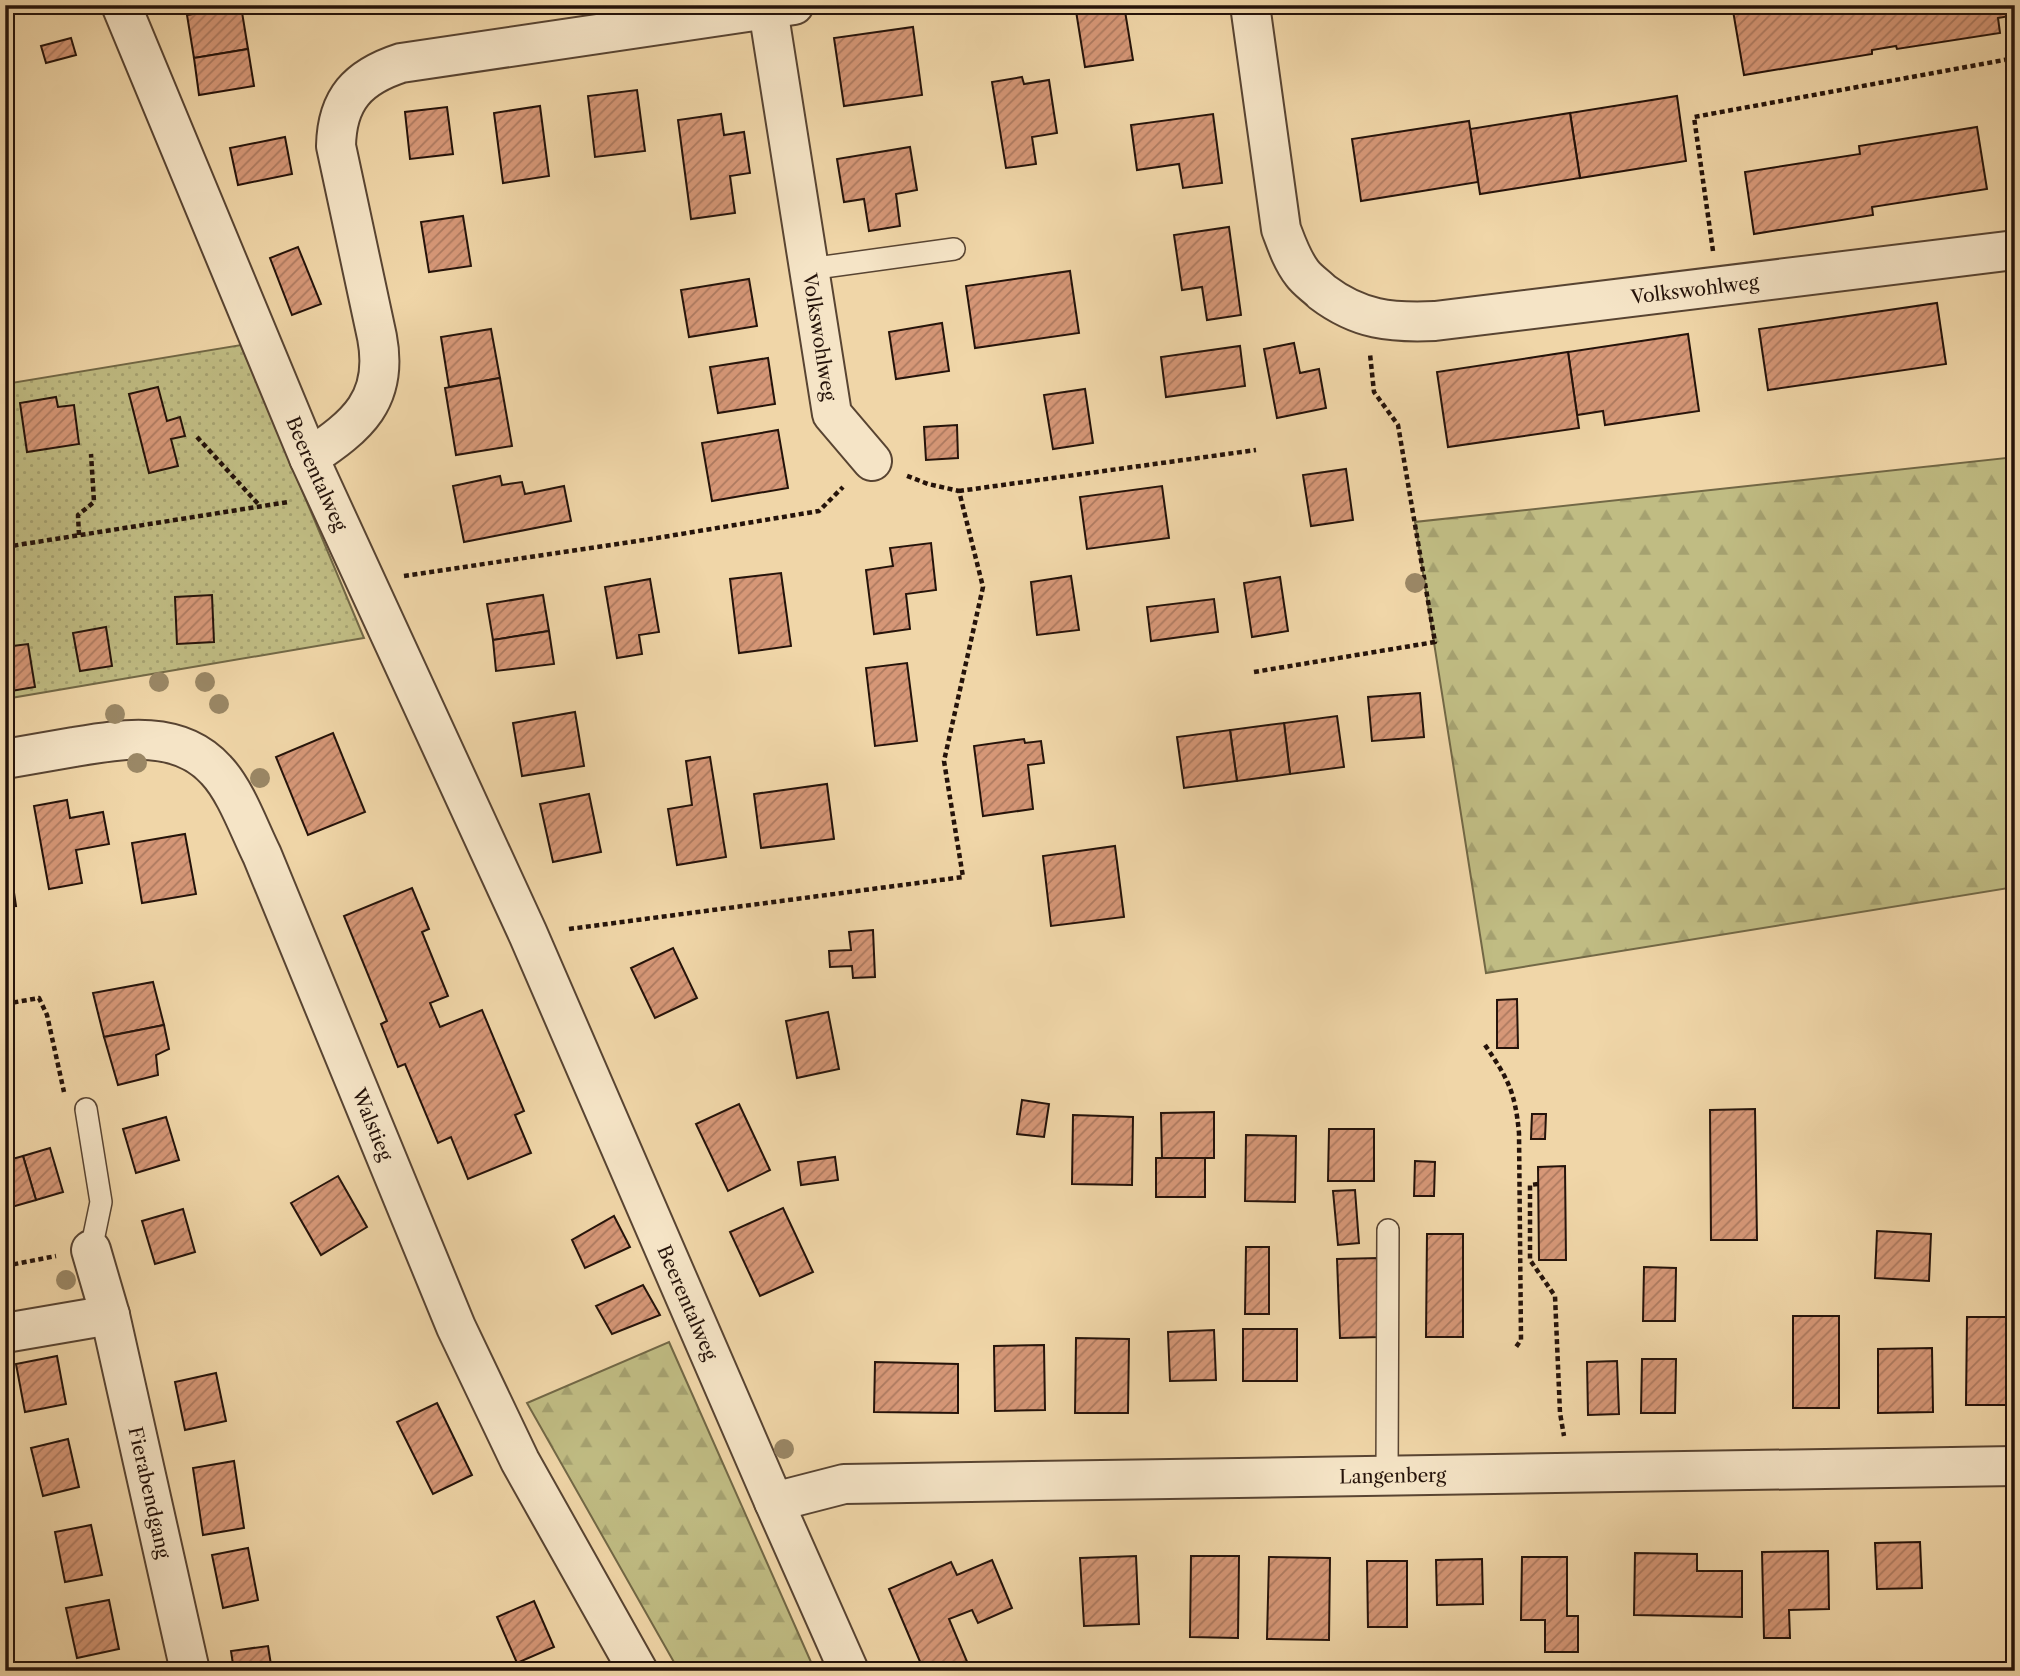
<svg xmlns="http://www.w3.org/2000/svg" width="2020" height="1676" font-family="'Libre Caslon Text',serif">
  <defs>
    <pattern id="grass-dots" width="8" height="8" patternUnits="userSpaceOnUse" patternTransform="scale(1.75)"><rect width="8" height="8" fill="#c0bc83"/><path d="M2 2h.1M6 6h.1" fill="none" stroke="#a5a170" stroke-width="1.8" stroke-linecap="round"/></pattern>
    <pattern id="forest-firs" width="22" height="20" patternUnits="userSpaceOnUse" patternTransform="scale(1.75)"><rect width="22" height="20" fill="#c0bc83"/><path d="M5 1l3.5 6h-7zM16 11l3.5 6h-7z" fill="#a5a170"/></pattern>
    <pattern id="building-hatch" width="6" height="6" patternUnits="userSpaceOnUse" patternTransform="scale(1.75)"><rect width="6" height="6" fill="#d69777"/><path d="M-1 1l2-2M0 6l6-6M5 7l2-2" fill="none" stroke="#ad7a60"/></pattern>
  </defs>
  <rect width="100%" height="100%" fill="#f0d6a8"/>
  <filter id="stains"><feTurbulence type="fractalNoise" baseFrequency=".00286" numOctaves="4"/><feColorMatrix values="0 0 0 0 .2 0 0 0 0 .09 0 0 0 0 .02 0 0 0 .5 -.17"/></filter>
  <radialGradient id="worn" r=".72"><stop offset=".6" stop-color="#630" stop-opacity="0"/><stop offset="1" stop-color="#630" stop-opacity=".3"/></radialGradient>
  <path fill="url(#grass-dots)" stroke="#726846" stroke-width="2" d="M241,345L364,638L5,699V384Z"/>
  <g fill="url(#forest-firs)" stroke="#726846" stroke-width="2">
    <path d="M2015,457V887L1486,973L1415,522Z"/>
    <path d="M669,1342L815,1671H679L527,1403Z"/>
  </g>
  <g fill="url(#building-hatch)" stroke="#25130a" stroke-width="2">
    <path d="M1117,5H1124L1133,60L1085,67L1076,11Z"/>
    <path d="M1732,5H2015V15L1998,18L2000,33L1897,49L1896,46L1872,50V54L1744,75Z"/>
    <path d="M241,6L248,49L194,58L187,15Z"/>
    <path d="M913,27L922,95L844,106L834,38Z"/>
    <path d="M71,38L76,55L46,63L41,46Z"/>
    <path d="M248,49L254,86L199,95L194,58Z"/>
    <path d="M1022,77L1024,84L1049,80L1057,133L1032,137L1036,164L1006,168L992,82Z"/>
    <path d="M637,90L645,151L595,157L588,96Z"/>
    <path d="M1677,96L1686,161L1580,178L1570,113Z"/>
    <path d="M540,106L549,176L503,183L494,113Z"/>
    <path d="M447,107L453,154L410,159L405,112Z"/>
    <path d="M1570,113L1580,178L1480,194L1470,129Z"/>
    <path d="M721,114L724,135L744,132L750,173L730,176L735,213L691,219L678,120Z"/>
    <path d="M1213,114L1222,183L1183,188L1179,164L1137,170L1131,125Z"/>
    <path d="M1469,121L1478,182L1361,201L1352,139Z"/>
    <path d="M1977,127L1987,189L1872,207L1873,215L1754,234L1745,172L1860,154L1859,146Z"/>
    <path d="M285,137L292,174L238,185L230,148Z"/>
    <path d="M910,147L917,190L896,194L900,226L869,231L864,199L844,202L837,159Z"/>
    <path d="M463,216L471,266L429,272L421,222Z"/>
    <path d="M1229,227L1241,315L1207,320L1202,287L1182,290L1174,235Z"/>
    <path d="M298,247L321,304L292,315L270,258Z"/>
    <path d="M1070,271L1079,333L975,348L966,286Z"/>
    <path d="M749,279L757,326L689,337L681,290Z"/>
    <path d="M2011,294H2015V334Z"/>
    <path d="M1937,303L1946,364L1768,390L1759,329Z"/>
    <path d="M942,323L949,371L896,379L889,332Z"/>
    <path d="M491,329L500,378L449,387L441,337Z"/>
    <path d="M1688,334L1699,411L1605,425L1603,411L1577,415L1568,352Z"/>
    <path d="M1294,343L1300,373L1319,369L1326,408L1277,418L1264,349Z"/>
    <path d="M1240,346L1245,386L1166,397L1161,357Z"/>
    <path d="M1568,352L1579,428L1448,447L1437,372Z"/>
    <path d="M768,358L775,404L718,413L710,367Z"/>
    <path d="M500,378L512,446L456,455L445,388Z"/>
    <path d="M158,387L167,421L180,417L185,436L171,439L178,466L149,473L129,394Z"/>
    <path d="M1085,389L1093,443L1053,449L1044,395Z"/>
    <path d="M56,397L58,407L74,405L79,444L27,452L20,403Z"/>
    <path d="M957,425L958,458L926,460L924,427Z"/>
    <path d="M778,430L788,488L712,501L702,443Z"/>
    <path d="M1346,469L1353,520L1311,526L1303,475Z"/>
    <path d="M500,476L502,485L522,482L525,494L564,486L571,521L464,542L453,486Z"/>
    <path d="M1162,486L1169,538L1087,549L1080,497Z"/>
    <path d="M931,543L936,590L906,594L910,629L874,634L866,570L893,566L890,548Z"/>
    <path d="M781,573L791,646L739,653L730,579Z"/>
    <path d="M1071,576L1079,630L1037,635L1031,582Z"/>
    <path d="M1280,577L1288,631L1252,637L1244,583Z"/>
    <path d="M650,579L659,632L639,635L642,654L617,658L605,587Z"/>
    <path d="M212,595L214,642L177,644L175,597Z"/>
    <path d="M543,595L549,631L493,640L487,604Z"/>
    <path d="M1214,599L1218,632L1151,641L1147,607Z"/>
    <path d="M106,627L112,666L80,671L73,633Z"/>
    <path d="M549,631L554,664L496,671L493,640Z"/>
    <path d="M28,644L35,687L5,692V647Z"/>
    <path d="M907,663L917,741L875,746L866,668Z"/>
    <path d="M1420,693L1424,737L1372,741L1368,697Z"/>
    <path d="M575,712L584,766L522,776L513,723Z"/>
    <path d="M1337,716L1344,767L1290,774L1284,723Z"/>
    <path d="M1284,723L1290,774L1237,781L1230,730Z"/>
    <path d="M1230,730L1237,781L1184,788L1177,737Z"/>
    <path d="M333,733L365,812L308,835L276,757Z"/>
    <path d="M1024,739L1025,743L1041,741L1044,763L1028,765L1033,809L983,816L974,746Z"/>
    <path d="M710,757L726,857L677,865L668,809L692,805L686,761Z"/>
    <path d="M827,784L834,839L761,848L754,794Z"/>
    <path d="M589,794L601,852L553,862L540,804Z"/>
    <path d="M67,800L70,818L103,812L109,844L76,850L82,883L49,889L34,806Z"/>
    <path d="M5,832L16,906L5,907Z"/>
    <path d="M185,834L196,894L142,903L132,843Z"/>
    <path d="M1115,846L1124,917L1051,926L1043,856Z"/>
    <path d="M412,888L429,929L422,932L448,996L430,1003L440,1027L482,1010L524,1111L515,1115L531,1153L468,1179L451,1137L438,1143L405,1064L398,1067L381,1024L387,1021L344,916Z"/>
    <path d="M873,930L875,977L853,978L852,966L830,967L829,951L851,950L849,932Z"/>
    <path d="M673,948L697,998L655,1018L631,968Z"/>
    <path d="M153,982L164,1025L104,1037L93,993Z"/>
    <path d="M1517,999L1518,1048H1497V1000Z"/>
    <path d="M828,1012L839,1069L797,1078L786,1021Z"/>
    <path d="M164,1025L169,1049L156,1055L158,1075L118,1085L104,1037Z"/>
    <path d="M1022,1100L1049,1104L1044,1137L1017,1134Z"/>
    <path d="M739,1104L770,1170L728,1191L696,1124Z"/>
    <path d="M1755,1109L1757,1240H1711L1710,1110Z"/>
    <path d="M1214,1112V1158H1162L1161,1113Z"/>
    <path d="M1532,1114H1546L1545,1139H1531Z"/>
    <path d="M1073,1115L1133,1117L1132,1185L1072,1184Z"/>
    <path d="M166,1117L179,1160L136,1173L123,1129Z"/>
    <path d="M1329,1129H1374V1181H1328Z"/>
    <path d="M1246,1135L1296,1136L1295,1202L1245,1201Z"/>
    <path d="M50,1148L63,1192L36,1200L23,1156Z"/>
    <path d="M23,1156L36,1200L8,1208L5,1198V1161Z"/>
    <path d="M835,1157L838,1180L801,1185L798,1162Z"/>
    <rect x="1156" y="1158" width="49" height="39"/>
    <path d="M1415,1161L1435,1162L1434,1196H1414Z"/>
    <path d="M1565,1166L1566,1260H1539L1538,1167Z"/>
    <path d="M338,1176L367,1227L321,1255L291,1203Z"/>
    <path d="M1355,1190L1359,1243L1338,1245L1333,1191Z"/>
    <path d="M783,1208L813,1272L760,1296L730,1232Z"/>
    <path d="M183,1209L195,1252L155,1264L142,1221Z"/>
    <path d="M614,1216L630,1247L585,1268L572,1240Z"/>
    <path d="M1877,1231L1931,1234L1929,1281L1875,1278Z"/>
    <path d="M1427,1234H1463V1337H1426Z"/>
    <path d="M1246,1247H1269V1314H1245Z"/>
    <path d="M1378,1258L1380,1337L1340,1338L1337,1259Z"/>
    <path d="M1644,1267L1676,1268L1675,1321H1643Z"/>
    <path d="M643,1285L660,1315L612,1334L596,1306Z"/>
    <rect x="1793" y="1316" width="46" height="92"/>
    <path d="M1967,1317H2015V1405H1966Z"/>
    <rect x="1243" y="1329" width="54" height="52"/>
    <path d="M1214,1330L1216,1380L1170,1381L1168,1332Z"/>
    <path d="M1076,1338L1129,1339L1128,1413H1075Z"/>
    <path d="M1044,1345L1045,1410L995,1411L994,1346Z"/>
    <path d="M1932,1348L1933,1412L1878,1413V1349Z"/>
    <path d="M57,1356L66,1404L25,1412L16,1364Z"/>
    <path d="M1642,1359H1676L1675,1413H1641Z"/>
    <path d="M1617,1361L1619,1414L1588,1415L1587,1362Z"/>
    <path d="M875,1362L958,1364V1413L874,1412Z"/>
    <path d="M216,1373L226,1421L185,1430L175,1382Z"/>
    <path d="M437,1403L472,1475L433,1494L397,1422Z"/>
    <path d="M68,1439L79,1487L43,1496L31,1448Z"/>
    <path d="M234,1461L244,1528L203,1535L193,1468Z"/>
    <path d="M91,1525L102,1575L65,1582L55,1532Z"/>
    <path d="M2010,1537H2015V1585H2014Z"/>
    <path d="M1920,1542L1922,1588L1877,1589L1875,1543Z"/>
    <path d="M248,1548L258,1600L223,1608L212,1555Z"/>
    <path d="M1828,1551L1829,1609L1789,1610L1790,1638H1764L1762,1552Z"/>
    <path d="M1635,1553L1697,1554V1571H1742V1617L1634,1615Z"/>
    <path d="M1136,1556L1139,1624L1084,1626L1080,1558Z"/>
    <path d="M1191,1556H1239L1238,1638L1190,1637Z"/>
    <path d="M1269,1557L1330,1558L1329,1640L1267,1639Z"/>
    <path d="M1522,1557H1567V1616H1578V1652H1545V1620H1521Z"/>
    <path d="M1482,1559L1483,1604L1437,1605L1436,1560Z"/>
    <path d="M992,1560L1012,1608L978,1623L972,1610L949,1619L971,1671H924L889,1589L951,1562L957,1575Z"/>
    <path d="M1367,1561H1407V1627H1368Z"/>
    <path d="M109,1600L119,1649L77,1658L66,1608Z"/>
    <path d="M534,1601L554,1647L517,1663L497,1617Z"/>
    <path d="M268,1646L272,1671H234L231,1651Z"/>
  </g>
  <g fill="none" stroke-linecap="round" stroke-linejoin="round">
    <defs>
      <g id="service">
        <path d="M809,269L954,249"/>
        <path d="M86,1109L101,1202L91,1250"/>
        <path d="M1387,1475L1388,1230"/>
      </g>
      <g id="minor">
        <path id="s1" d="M121,5L309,458L528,934L774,1502L849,1671"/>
        <path id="s2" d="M1250,5L1281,229C1287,245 1292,260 1302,273C1307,280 1316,286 1322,292C1359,320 1391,323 1435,321L2015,250"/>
        <path id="s3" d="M768,9L832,414L872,461"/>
        <path d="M309,458C357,426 389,400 377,337L336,146C337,99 358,77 401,63L794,5"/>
        <path id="s4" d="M5,759C28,755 51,751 74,747C122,739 179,729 216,770C236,791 249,829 262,855L456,1327L520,1461L638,1671"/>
        <path id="s5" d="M110,1315L190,1671"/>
        <path d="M5,1333L110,1315L91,1250"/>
        <path id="s6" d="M774,1502L844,1484L2015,1466"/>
      </g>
    </defs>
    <use href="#service" stroke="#584432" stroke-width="24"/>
    <use href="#minor" stroke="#584432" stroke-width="42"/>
    <g stroke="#25130a" stroke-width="4.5" stroke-dasharray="5 3.5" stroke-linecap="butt">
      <path d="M1713,251L1694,117L2015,58"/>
      <path d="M197,437L260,506"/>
      <path d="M959,491L1256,450"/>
      <path d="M79,535L78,515L94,502L91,454"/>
      <path d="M5,547L288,502"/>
      <path d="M404,576L657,538L819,511L843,487"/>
      <path d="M1254,672L1435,642L1398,425L1374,392L1370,354"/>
      <path d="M569,929L963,877L944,761L983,587L959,491L928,484L905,475"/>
      <path d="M5,1004L39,998L47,1015L64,1092"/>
      <path d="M1485,1045C1508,1079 1515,1091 1519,1133L1521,1340L1516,1347"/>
      <path d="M1538,1184L1530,1185V1260L1555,1296L1560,1413L1564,1436"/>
      <path d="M5,1266L56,1256"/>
    </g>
    <use href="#service" stroke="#f5e4c6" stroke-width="21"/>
    <use href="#minor" stroke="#f5e4c6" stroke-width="38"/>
  </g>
  <g fill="#9a8765">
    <circle cx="1415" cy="583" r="10"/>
    <circle cx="159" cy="682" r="10"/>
    <circle cx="205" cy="682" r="10"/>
    <circle cx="219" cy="704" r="10"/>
    <circle cx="115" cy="714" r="10"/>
    <circle cx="137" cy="763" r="10"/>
    <circle cx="260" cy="778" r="10"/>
    <circle cx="66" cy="1280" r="10"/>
    <circle cx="784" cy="1449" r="10"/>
  </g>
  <g text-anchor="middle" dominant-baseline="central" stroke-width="5" stroke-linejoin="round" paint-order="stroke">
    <g font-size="19" fill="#25130a" stroke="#f5e4c6">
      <text stroke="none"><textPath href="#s2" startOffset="684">Volkswohlweg</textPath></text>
      <text stroke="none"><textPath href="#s3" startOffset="332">Volkswohlweg</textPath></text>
      <text stroke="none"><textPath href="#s1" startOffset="508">Beerentalweg</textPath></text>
      <text stroke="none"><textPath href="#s4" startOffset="609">Walstieg</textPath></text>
      <text stroke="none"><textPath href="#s1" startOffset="1416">Beerentalweg</textPath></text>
      <text stroke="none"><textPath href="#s6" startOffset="621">Langenberg</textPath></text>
      <text stroke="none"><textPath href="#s5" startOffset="182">Fierabendgang</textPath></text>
    </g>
  </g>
  <rect width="2020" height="1676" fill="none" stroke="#f0d6a8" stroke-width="28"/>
  <rect x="7" y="7" width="2006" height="1662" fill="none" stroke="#25130a" stroke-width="3.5"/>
  <rect x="14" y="14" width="1992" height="1648" fill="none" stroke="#25130a" stroke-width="2"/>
  <rect width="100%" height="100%" filter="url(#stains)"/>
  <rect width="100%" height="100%" fill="url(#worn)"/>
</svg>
